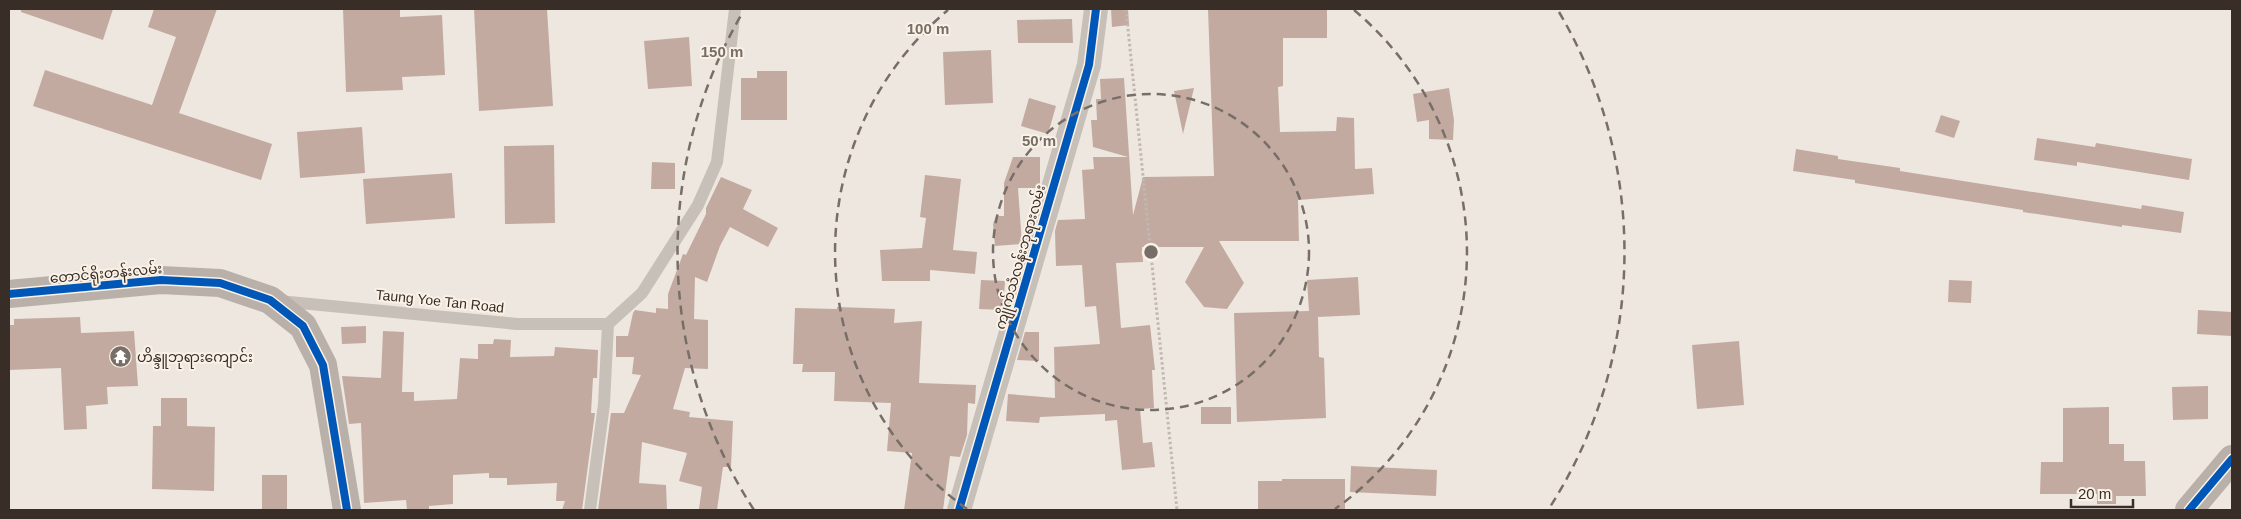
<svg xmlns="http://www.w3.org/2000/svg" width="2241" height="519" font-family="Helvetica,'Noto Sans Myanmar',sans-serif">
  <rect width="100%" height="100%" fill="#eee7e0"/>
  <g fill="#c3aaa0">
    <path d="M21,9H113L103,40L21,12Z"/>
    <path d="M154,9H217L179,113L272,144L261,180L33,106L45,70L152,105L176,37L148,27Z"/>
    <path d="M343,9H400V17L442,15L445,75L402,77L403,90L346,92Z"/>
    <path d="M474,9H547L553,106L479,111Z"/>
    <path d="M1111,9H1128L1129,25L1112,27Z"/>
    <path d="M1208,9H1327V38H1283V86L1278,87L1280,132L1336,131L1337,117L1354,118L1355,169L1372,168L1374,194L1298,200L1299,241H1219L1244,283L1227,309L1204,307L1185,282L1204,247H1142L1143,262L1116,263L1121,328L1150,325L1155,370H1152L1154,408L1140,409L1143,443L1152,442L1155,467L1122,470L1117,420L1105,421V414L1040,417L1039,423L1006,421L1008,394L1055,398L1054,347L1100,344L1096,306L1085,307L1082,265L1056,266L1055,231L1058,220L1085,219L1082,170L1094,169L1093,157H1128L1093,147L1091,120H1097L1096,99H1101L1100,79L1124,78L1133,215L1143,177L1214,176Z"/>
    <path d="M1072,19L1073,43H1018L1017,20Z"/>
    <path d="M689,37L692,86L648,89L644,41Z"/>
    <path d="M991,50L993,103L945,105L943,52Z"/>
    <path d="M757,71H787V120H741V78H757Z"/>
    <path d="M1194,88L1183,134L1174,91Z"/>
    <path d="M1449,88L1454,120L1453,140L1429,139V120L1417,122L1413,94Z"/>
    <path d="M1029,98L1056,106L1048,134L1021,126Z"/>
    <path d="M1941,115L1960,121L1954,138L1935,132Z"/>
    <path d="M362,127L365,173L300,178L297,132Z"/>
    <path d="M2037,138L2095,147L2096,143L2192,159L2189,180L2077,162V166L2034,160Z"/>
    <path d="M554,145L555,223L505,224L504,146Z"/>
    <path d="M1796,149L1838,156V159L1900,168V171L2141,209L2142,205L2184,212L2181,233L2122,225V227L2023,212V210L1855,183V180L1793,171Z"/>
    <path d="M1013,157H1040V182L1039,188H1018L1022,244L995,246L993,224L996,216H1004V183Z"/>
    <path d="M652,162L675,163V189H651Z"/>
    <path d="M452,173L455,218L366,224L363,179Z"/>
    <path d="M925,175L961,179L953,250L977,252L975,274L930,270V281H882L880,250L922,248L926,218L920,217Z"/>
    <path d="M721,177L752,190L743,209L778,228L768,247L730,227L720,246L707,282L695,277L694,319L708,320V369L685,368L673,409L690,412L689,417L733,421L731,467H723L717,510L699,509L702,487L679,481L687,453L642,442L639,483L666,485L667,510H598L611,413H624L641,375L632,374L634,357H616V336H628L633,313L635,310L656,313V308L668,309V294L683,254L686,255L706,214V208Z"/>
    <path d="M1358,277L1360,315L1318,317L1319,357L1324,358L1326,418L1237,422L1234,313L1309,311L1307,280Z"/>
    <path d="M981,280L1005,281L1003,310L979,309Z"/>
    <path d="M1949,280L1972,281L1971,303L1948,302Z"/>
    <path d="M837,307L895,309L894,323L922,321L919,383L976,385L975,404L968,403L967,435L960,457L950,456L943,510H904L912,453L887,451L891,403L834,401L835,372H802L803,364H793L795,308L837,309Z"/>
    <path d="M2198,310L2232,312V336L2197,334Z"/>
    <path d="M80,317L81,333L134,331L138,386L107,387L108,404L86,406L87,429L64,430L61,368L9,370V325H14V319Z"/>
    <path d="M366,326V343L342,344L341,327Z"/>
    <path d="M383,331L404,332L402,392H414V401L457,399L460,358L478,359V344H493L494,339L511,340L510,357L554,356L555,347L598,350L597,378H593L591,413H595L582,510H562L565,501H556L557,483L507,485V478H489V473L453,475V504L429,506V510H407L406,500L364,503L361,423L349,424L342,376L381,378Z"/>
    <path d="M1025,332H1039V361L1017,360Z"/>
    <path d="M1739,341L1744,405L1697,409L1692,345Z"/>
    <path d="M2208,386V419L2173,420L2172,387Z"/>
    <path d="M161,398H187V426L215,427L214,491L152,489L153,426H161Z"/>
    <rect x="1201" y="407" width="30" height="17"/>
    <path d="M2109,407V444H2124V461H2145L2146,496H2116V504H2097V494H2040L2041,462H2063V408Z"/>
    <path d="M1351,466L1437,470L1436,496L1350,492Z"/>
    <rect x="262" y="475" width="25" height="35"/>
    <path d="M1282,479H1345V510H1258V481H1282Z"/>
  </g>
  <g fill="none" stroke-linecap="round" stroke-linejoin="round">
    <path stroke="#c0b8b1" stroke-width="3" stroke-dasharray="2.5 2.5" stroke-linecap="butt" d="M1126,9L1177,510"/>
    <g stroke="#c7c0b9" stroke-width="12">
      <path d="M279,301L517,324H608"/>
      <path d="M590,510L604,404L608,324L642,293L698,205L717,162L735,9"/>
    </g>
    <path stroke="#c7c0b9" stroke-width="24" d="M959,510L1089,65L1096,9"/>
    <g stroke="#b8b0a9" stroke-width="28">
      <path d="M9,294L161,280L220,283L270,300L303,326L323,365L347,510"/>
      <path d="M2189,510L2232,459"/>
    </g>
    <defs>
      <g id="cycleway">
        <path d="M9,294L161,280L220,283L270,300L303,326L323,365L347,510"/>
        <path d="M959,510L1089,65L1096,9"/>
        <path d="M2189,510L2232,459"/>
      </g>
    </defs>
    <use href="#cycleway" stroke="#fbf2e7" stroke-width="11"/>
    <use href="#cycleway" stroke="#0057b8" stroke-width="8"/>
  </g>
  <g fill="none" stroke="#786e68" stroke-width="2.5" stroke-dasharray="9 6">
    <circle cx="1151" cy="252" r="158"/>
    <path d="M967 509A316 316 0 0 1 948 10M1354 10A316 316 0 0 1 1335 509"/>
    <path d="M754 510A473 473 0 0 1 743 12M1559 12A473 473 0 0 1 1548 510"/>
  </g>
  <defs>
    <symbol id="temple-disc" viewBox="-11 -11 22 22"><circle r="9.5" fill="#786e68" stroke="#fbf2e7"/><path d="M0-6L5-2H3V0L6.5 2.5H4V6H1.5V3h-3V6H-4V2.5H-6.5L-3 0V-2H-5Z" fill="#fff"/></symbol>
  </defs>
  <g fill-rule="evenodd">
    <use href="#temple-disc" x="108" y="344" width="25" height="25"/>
  </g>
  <g text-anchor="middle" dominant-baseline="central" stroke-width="4" stroke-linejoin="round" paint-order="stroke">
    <g font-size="14" fill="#382d27" stroke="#fbf2e7">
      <text transform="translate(1020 257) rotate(-74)">ကျိုက်သံလန်းဘုရားလမ်း</text>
      <text transform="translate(106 273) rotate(-5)">တောင်ရိုးတန်းလမ်း</text>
      <text transform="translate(440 301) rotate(6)">Taung Yoe Tan Road</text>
    </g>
    <g font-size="14" fill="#382d27" stroke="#fbf2e7" text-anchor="start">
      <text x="137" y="357">ဟိန္ဒူဘုရားကျောင်း</text>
    </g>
  </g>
  <circle cx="1151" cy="252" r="8" fill="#786e68" stroke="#fbf2e7" stroke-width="2.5"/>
  <g font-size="15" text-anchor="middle" font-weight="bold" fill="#786e68" stroke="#fbf2e7" stroke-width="4" stroke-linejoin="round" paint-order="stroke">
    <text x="928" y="34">100 m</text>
    <text x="722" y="57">150 m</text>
    <text x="1039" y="146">50 m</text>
  </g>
  <rect width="2241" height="519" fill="none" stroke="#382d27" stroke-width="20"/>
  <path d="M2071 499v8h62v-8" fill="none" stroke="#382d27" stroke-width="2.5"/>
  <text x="2078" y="499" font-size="15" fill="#382d27" stroke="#fbf2e7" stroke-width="4" paint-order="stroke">20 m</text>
</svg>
